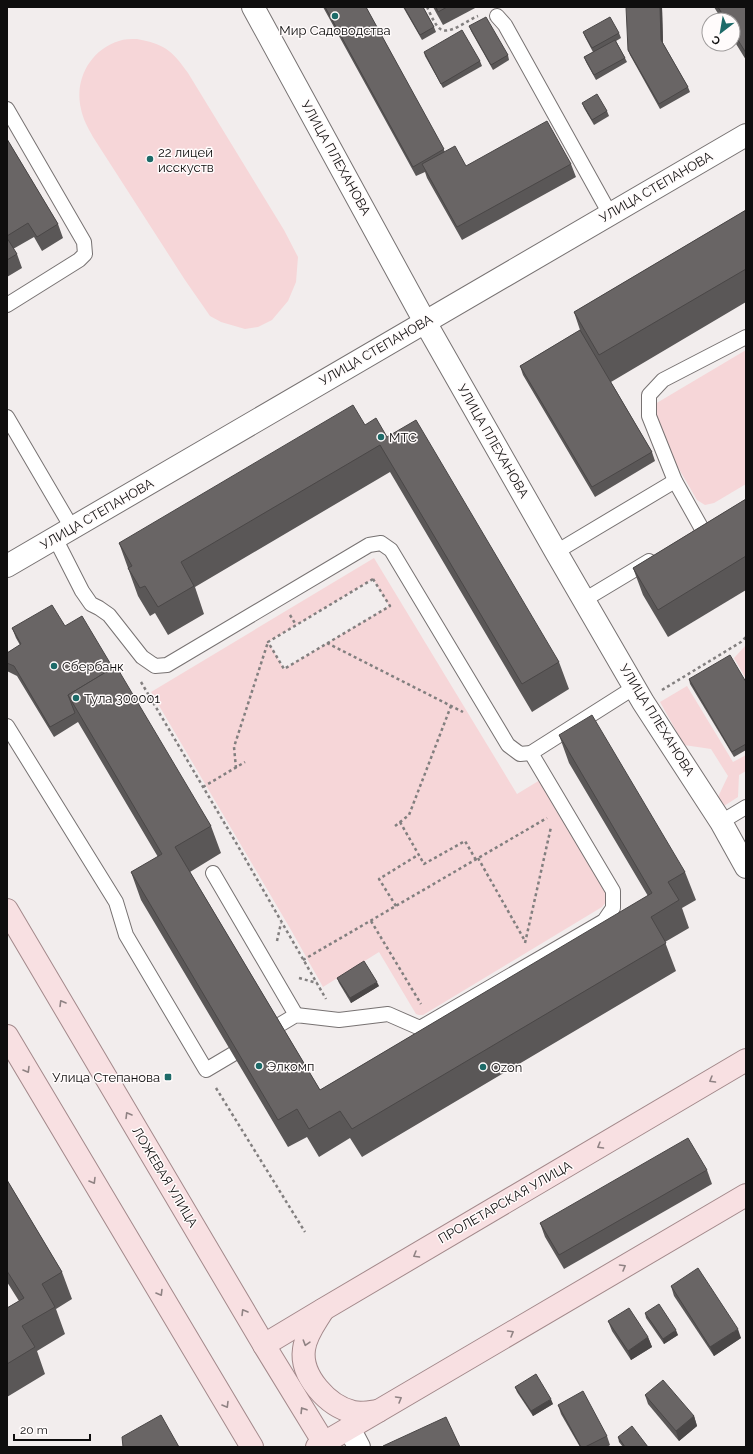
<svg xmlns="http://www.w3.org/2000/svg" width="753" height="1454" font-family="Raleway,sans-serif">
  <rect width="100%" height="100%" fill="#f2eded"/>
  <g fill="#f6d6d8" fill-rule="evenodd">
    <path d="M137,39C164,44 172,50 188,73L284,230L298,257L296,282L288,301L272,320L258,327L245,329L221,322L210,316L185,280L93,137C88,128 83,119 81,109C74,80 90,50 119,41C124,39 131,39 137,39Z"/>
    <path d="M746,350V484L714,503L705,505L697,500L650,419L655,404Z"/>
    <path d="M374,558L517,794L540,780L607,894V901L602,907L423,1015H419L416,1014L379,952L323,987L291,930L151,692ZM373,579L389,606L284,669L268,642Z"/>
    <path d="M746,645V679L734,658Z"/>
    <path d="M687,686L733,762L746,755V771L739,775L738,797L724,806L718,797L728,776L711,749L684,745L660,702Z"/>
  </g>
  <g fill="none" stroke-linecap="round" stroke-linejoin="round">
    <defs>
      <g id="lane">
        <path d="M497,16L505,25L610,214"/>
        <path d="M7,109L84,242L85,254L79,260L7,305"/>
        <path d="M7,417L72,528"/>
        <path d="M702,529L675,481L649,416V395L663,380L746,337"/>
        <path d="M55,538L82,591L91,604L99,608L109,615L142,657L155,666L167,665L369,545L381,543L391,550L508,745L520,754L531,753L635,687"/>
        <path d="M556,552L675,481"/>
        <path d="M584,600L649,561"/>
        <path d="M7,726L116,902L126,935L206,1070L233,1054"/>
        <path d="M721,822L746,807"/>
        <path d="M213,873L296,1015"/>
        <path d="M276,1027L296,1015L339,1020L388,1014L420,1028L604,921L613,908V891L531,753"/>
      </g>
      <g id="street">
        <path d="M253,7L425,322L556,552L643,702L721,822L746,867"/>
        <path d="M7,566L746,135"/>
        <path d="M349,1428L359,1447"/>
      </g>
      <g id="primary">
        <path d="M7,910L264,1345L324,1443"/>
        <path d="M7,1036L252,1447"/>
        <path d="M323,1310C316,1322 306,1334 304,1349C300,1376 328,1406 353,1412C361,1414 371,1412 378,1411"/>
        <path d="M264,1345L324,1309L746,1060"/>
        <path d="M317,1447L746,1195"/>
      </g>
    </defs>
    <use href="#lane" stroke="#777272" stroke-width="16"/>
    <use href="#street" stroke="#777272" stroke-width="24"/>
    <use href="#primary" stroke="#a3898b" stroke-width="24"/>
    <g stroke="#827f7f" stroke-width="2.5" stroke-dasharray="3 3" stroke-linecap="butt">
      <path d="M427,7C430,13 433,21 438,27C447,38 467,20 478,16"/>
      <path d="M373,579L390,606L284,669L268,642Z"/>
      <path d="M290,615L296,625"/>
      <path d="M327,643L463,712"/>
      <path d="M141,682L235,841L326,999"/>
      <path d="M662,690L741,642L746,637"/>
      <path d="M236,768L234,747L268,642"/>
      <path d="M203,787L245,762"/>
      <path d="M400,822L424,864L465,841L476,860"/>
      <path d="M395,826L409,815L451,706"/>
      <path d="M478,858L525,941"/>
      <path d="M396,906L379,879L418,855"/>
      <path d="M371,921L421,1004"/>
      <path d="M277,941L281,923"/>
      <path d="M525,943L551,827"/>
      <path d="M303,960L547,818"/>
      <path d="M299,978L317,983"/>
      <path d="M216,1088L305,1232"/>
    </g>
    <use href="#lane" stroke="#fff" stroke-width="14"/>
    <use href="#street" stroke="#fff" stroke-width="22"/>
    <use href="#primary" stroke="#f8e0e2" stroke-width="22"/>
  </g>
  <g fill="#5a5757">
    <path d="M323,7H366L445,152L466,166L571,164L576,177L462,240L427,178L425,172L416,176Z"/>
    <path d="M403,7H423L434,27L436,32L422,40Z"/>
    <path d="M433,7H477L443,25Z"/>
    <path d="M662,7L663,43L688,87L690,92L660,109L630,55L628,50Z"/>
    <path d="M714,7H746V60L733,39V20H722Z"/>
    <path d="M469,26L508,55L509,60L493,70L471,31Z"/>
    <path d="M583,32L619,33L621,38L616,41L625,58L627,62L596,80L586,62L584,57L593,52L585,37Z"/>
    <path d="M424,52L480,61L482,66L443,88L425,56Z"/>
    <path d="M582,103L607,111L609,116L594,125L584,108Z"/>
    <path d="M7,139L58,224L63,238L42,251L34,237L13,249L17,254L22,268L7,277Z"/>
    <path d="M746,210V302L611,382L652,452L655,461L595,497L523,375L520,366L580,330L574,312Z"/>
    <path d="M365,425L387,437L559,662L569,689L532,712L390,472L195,587L204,614L168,635L155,613L150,616L138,596L119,543Z"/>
    <path d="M746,499V590L668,637L643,595L633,568Z"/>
    <path d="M65,626L113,668L211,826L221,853L190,872L320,1090L648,896L569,763L559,735L685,872L696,900L682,908L689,928L665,942L676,971L362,1157L350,1138L319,1157L307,1137L288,1147L141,900L131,872L158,857L78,722L54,737L17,676L7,671V653L20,645L16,638L12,628Z"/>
    <path d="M689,679L746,682V750L734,757L690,684Z"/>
    <path d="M337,978L379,986L351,1003L339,983Z"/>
    <path d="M707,1170L712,1184L564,1269L545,1237L540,1223Z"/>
    <path d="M7,1180L62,1272L72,1299L56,1309L65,1334L37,1351L45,1374L7,1397V1308L19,1301L7,1282Z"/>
    <path d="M671,1286L741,1338L714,1356L674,1296Z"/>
    <path d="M645,1313L678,1335L664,1344L646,1318Z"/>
    <path d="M608,1321L648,1337L652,1347L631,1360L612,1331Z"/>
    <path d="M515,1387L553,1404L533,1416L517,1392Z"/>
    <path d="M645,1395L694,1416L697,1426L679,1441L648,1404Z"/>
    <path d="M558,1405L607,1436L610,1445L607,1447H580L561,1414Z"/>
    <path d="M618,1437L648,1447H623L619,1442Z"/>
  </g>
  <g fill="#4a4747">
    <path d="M660,7H662L663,45L661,40Z"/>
    <path d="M377,982L379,986L351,1003L350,998Z"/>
    <path d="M738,1329L741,1338L714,1356L710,1347Z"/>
    <path d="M676,1330L678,1335L664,1344L663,1339Z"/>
    <path d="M648,1337L652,1347L631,1360L628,1351Z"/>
    <path d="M551,1399L553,1404L533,1416L531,1411Z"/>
    <path d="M694,1416L697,1426L679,1441L676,1431Z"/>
  </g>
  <g fill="#696565" stroke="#4a4747">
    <path d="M325,7H366L444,149L413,167Z"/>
    <path d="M404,7H423L434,27L420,35Z"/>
    <path d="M436,7H447L438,12Z"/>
    <path d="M626,7H660L661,40L688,87L659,104L628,50Z"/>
    <path d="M718,7H746V53L733,32V20H726Z"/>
    <path d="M486,17L508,55L491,65L469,26Z"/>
    <path d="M610,17L619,33L592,48L583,32Z"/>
    <path d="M462,30L480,61L441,84L424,52Z"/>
    <path d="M615,40L625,58L594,75L584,57Z"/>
    <path d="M597,94L607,111L592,120L582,103Z"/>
    <path d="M547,121L571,164L457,227L422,164L455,146L466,166Z"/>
    <path d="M7,139L58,224L37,237L28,223L7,236Z"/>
    <path d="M746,210V269L599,355L574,312Z"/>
    <path d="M7,238L17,254L7,260Z"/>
    <path d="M580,330L652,452L592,487L520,366Z"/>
    <path d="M353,405L365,425L376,418L387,437L416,420L559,662L522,684L380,445L181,562L194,586L158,607L145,586L140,588L128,568L132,566L119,543Z"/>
    <path d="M746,499V556L658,610L633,568Z"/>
    <path d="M52,605L65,626L82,616L113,668L68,695L75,713L50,727L14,666L7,663V653L21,644L12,628Z"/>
    <path d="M730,655L746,682V744L732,752L689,679Z"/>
    <path d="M116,666L211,826L175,847L320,1090L652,893L559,735L592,715L685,872L668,882L679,900L651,917L666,943L352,1129L340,1111L309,1129L297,1109L278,1120L131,872L162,854L68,695Z"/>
    <path d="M364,961L377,982L350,998L337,978Z"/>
    <path d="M688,1138L707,1170L559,1255L540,1223Z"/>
    <path d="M7,1180L62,1272L42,1284L55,1307L22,1326L35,1347L7,1364V1308L24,1298L7,1271Z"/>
    <path d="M698,1268L738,1329L710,1347L671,1286Z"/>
    <path d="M659,1304L676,1330L663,1339L645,1313Z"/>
    <path d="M629,1308L648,1337L628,1351L608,1321Z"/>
    <path d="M536,1374L551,1399L531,1411L515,1387Z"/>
    <path d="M663,1380L694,1416L676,1431L645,1395Z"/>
    <path d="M583,1391L607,1436L585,1447H581L558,1405Z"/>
    <path d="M161,1415L179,1447H123L122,1437Z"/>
    <path d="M446,1417L460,1447H384L383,1446Z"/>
    <path d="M632,1426L648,1447H625L618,1437Z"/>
  </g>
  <defs><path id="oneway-chevron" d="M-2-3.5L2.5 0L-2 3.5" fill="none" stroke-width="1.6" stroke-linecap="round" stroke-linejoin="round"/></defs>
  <g stroke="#8f8283">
    <use href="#oneway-chevron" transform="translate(62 1003) rotate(-121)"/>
    <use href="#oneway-chevron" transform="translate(27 1070) rotate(59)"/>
    <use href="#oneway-chevron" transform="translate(712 1080) rotate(150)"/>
    <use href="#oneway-chevron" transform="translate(128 1115) rotate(-121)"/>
    <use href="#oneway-chevron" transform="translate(600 1146) rotate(150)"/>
    <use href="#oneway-chevron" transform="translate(93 1181) rotate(59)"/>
    <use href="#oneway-chevron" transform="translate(416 1255) rotate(150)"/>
    <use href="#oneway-chevron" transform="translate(623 1267) rotate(-30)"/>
    <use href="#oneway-chevron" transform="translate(160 1293) rotate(59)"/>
    <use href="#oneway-chevron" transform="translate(244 1312) rotate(-121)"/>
    <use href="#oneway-chevron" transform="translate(511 1333) rotate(-30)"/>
    <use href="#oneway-chevron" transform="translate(306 1343) rotate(107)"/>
    <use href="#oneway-chevron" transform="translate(399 1399) rotate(-30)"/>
    <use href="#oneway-chevron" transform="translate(226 1405) rotate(59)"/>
    <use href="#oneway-chevron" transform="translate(303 1410) rotate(-122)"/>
  </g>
  <g fill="#1d6a68" stroke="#fffbfb" stroke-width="1.5">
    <circle cx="335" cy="16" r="4"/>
    <circle cx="150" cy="159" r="4"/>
    <circle cx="381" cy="437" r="4"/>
    <circle cx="54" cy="666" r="4"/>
    <circle cx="76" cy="698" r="4"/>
    <circle cx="259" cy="1066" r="4"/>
    <circle cx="483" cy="1067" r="4"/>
    <rect x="164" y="1073" width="8" height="8" rx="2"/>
  </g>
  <g text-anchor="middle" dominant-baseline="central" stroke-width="3" stroke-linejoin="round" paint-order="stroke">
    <g font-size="13" fill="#0f0e0e" stroke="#fffbfb" text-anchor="start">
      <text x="335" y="30" text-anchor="middle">Мир Садоводства</text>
      <text x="158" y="152">22 лицей<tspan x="158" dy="15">исскуств</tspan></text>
      <text x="389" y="437">МТС</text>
      <text x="62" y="666">Сбербанк</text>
      <text x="84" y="698">Тула 300001</text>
      <text x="267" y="1066">Элкомп</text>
      <text x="491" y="1067">Ozon</text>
      <text x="160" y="1077" text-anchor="end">Улица Степанова</text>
    </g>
    <g font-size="13" fill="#0f0e0e" stroke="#fffbfb">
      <text transform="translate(336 158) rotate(61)">УЛИЦА ПЛЕХАНОВА</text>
      <text transform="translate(656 187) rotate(-30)">УЛИЦА СТЕПАНОВА</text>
      <text transform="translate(376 350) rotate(-30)">УЛИЦА СТЕПАНОВА</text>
      <text transform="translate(493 441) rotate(60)">УЛИЦА ПЛЕХАНОВА</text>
      <text transform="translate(97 514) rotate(-30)">УЛИЦА СТЕПАНОВА</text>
      <text transform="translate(657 720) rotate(58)">УЛИЦА ПЛЕХАНОВА</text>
      <text transform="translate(165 1177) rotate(59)">ЛОЖЕВАЯ УЛИЦА</text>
      <text transform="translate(505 1202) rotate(-30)">ПРОЛЕТАРСКАЯ УЛИЦА</text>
    </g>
  </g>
  <rect width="753" height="1454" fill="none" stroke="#0f0e0e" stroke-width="16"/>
  <g transform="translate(721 32) rotate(211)"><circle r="19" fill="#fffbfb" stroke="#9f9c9c"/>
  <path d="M0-3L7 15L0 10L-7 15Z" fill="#1d6a68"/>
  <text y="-6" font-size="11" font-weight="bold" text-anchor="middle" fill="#0f0e0e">С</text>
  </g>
  <path d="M14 1434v6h76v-6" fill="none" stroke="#0f0e0e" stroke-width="2"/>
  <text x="20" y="1434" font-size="12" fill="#0f0e0e" stroke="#fffbfb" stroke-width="3" paint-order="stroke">20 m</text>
</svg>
